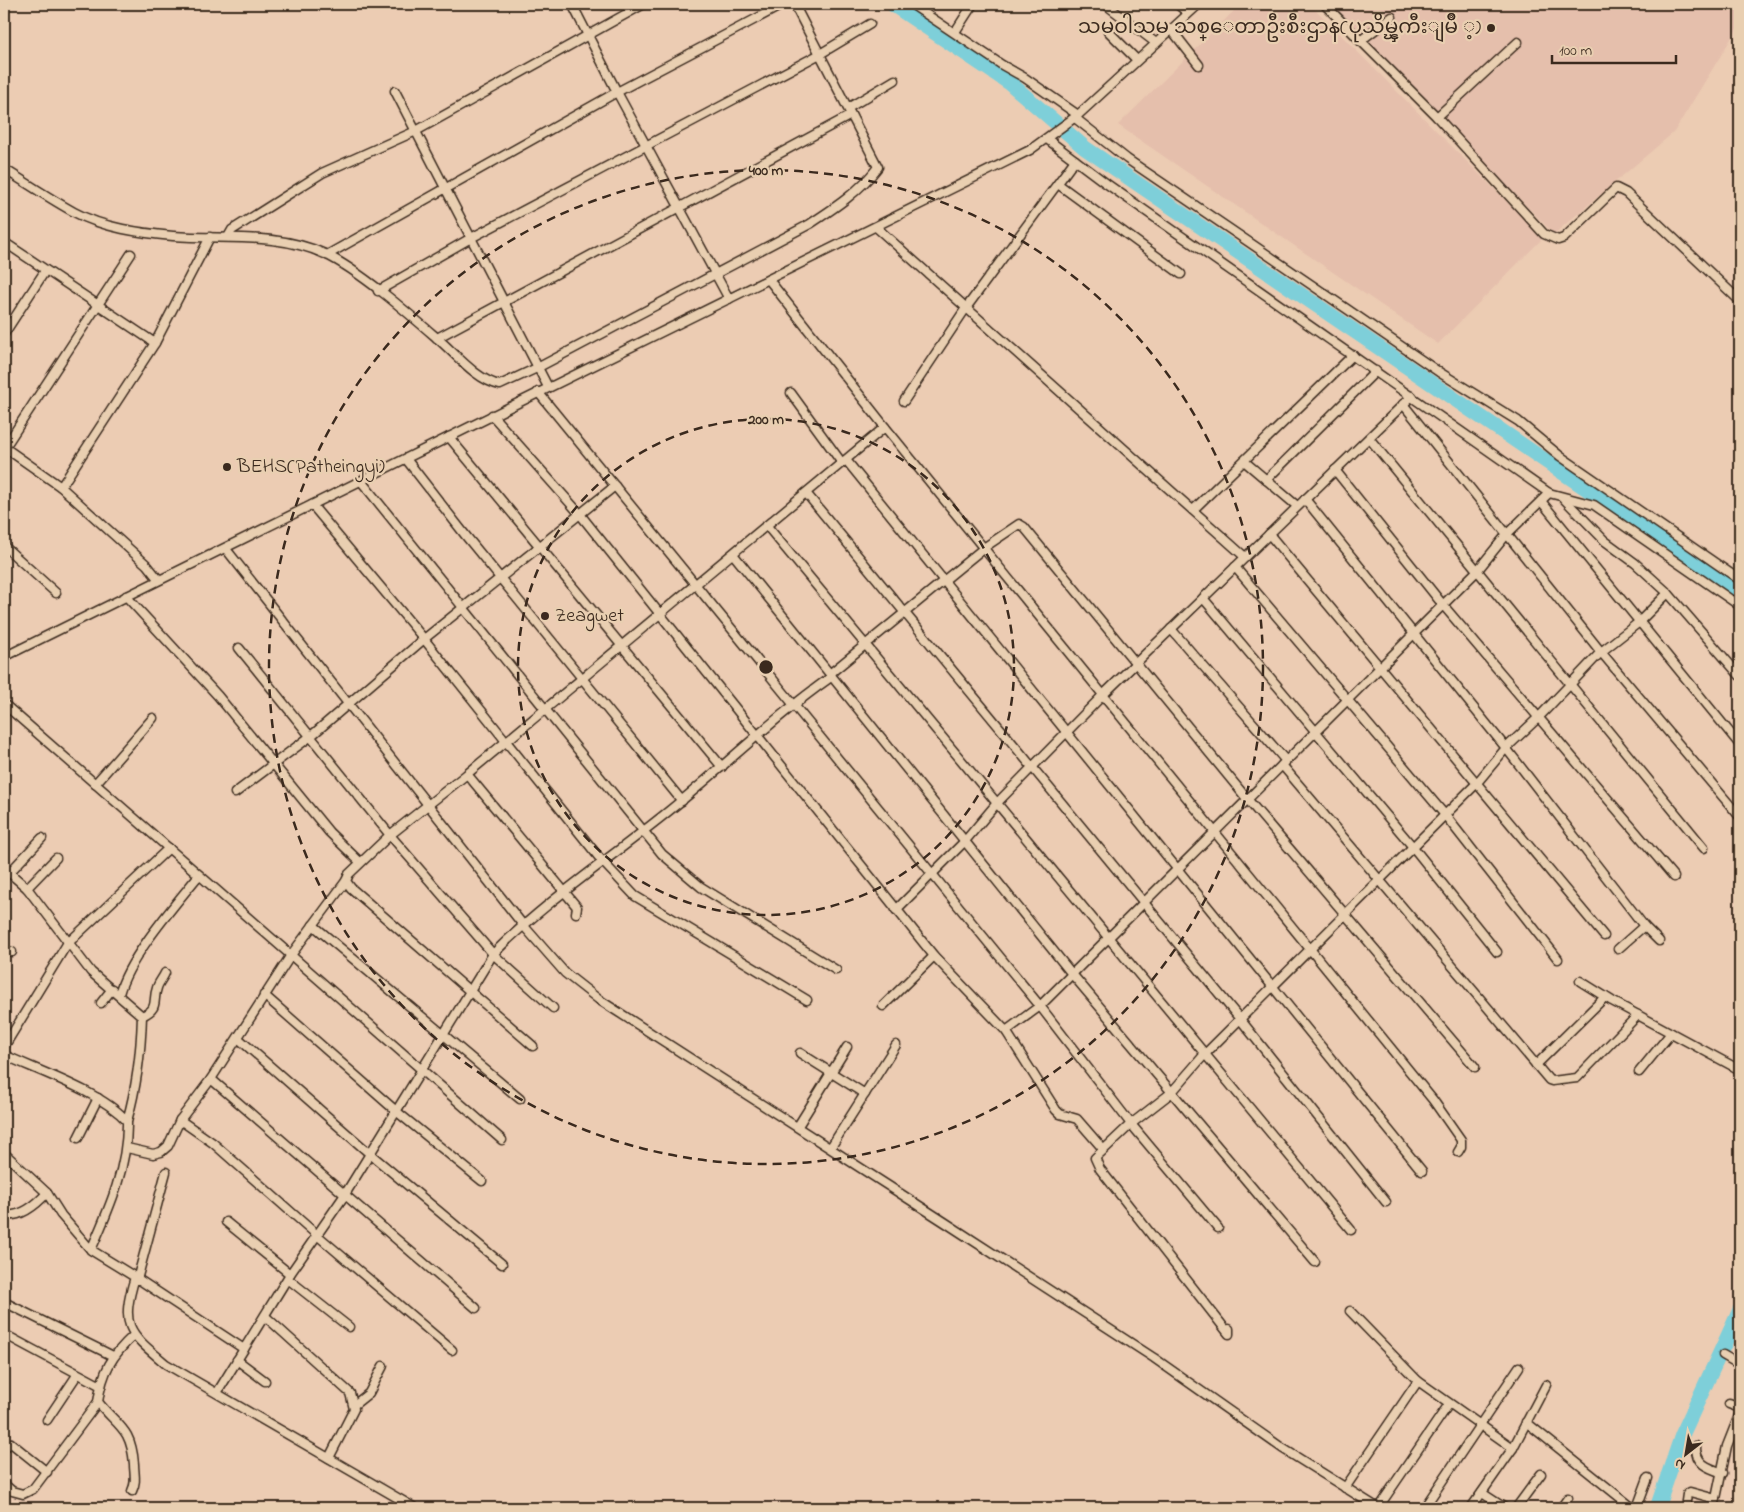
<svg xmlns="http://www.w3.org/2000/svg" width="1744" height="1512" font-family="'Indie Flower','Noto Sans Myanmar',sans-serif">
  <rect width="100%" height="100%" fill="#ecccb3"/>
  <filter id="ink" filterUnits="userSpaceOnUse"><feTurbulence type="fractalNoise" baseFrequency=".02" numOctaves="2"/><feDisplacementMap in="SourceGraphic" scale="10" xChannelSelector="R" yChannelSelector="G"/><feConvolveMatrix kernelMatrix="1 2 1 2 8 2 1 2 1" color-interpolation-filters="sRGB"/></filter>
  <g filter="url(#ink)">
    <g fill="#e5bfac">
      <path d="M1241,4H1310L1543,238L1438,344L1118,125Z"/>
      <path d="M1329,4H1740V24L1674,132L1554,234Z"/>
    </g>
    <g fill="none" stroke-linecap="round" stroke-linejoin="round">
      <g stroke="#7ecfd9" stroke-width="15">
        <path d="M892,4L1011,84L1085,148L1740,593"/>
        <path d="M1657,1508L1682,1435L1740,1310"/>
      </g>
      <defs>
        <g id="street">
          <path d="M572,4L617,92L729,299"/>
          <path d="M911,4L1002,65L1025,78L1078,115"/>
          <path d="M1105,4L1156,43"/>
          <path d="M1177,4L1188,13"/>
          <path d="M1324,4L1437,117L1544,234L1558,240L1564,238L1616,188L1626,193L1740,301"/>
          <path d="M1171,29L1199,65"/>
          <path d="M1108,31L1137,60"/>
          <path d="M955,32L973,4"/>
          <path d="M1360,41L1392,17"/>
          <path d="M395,91L548,387"/>
          <path d="M848,108L895,80"/>
          <path d="M1437,117L1518,42"/>
          <path d="M1075,118L1127,159L1347,309L1439,372L1518,421L1560,456L1740,580"/>
          <path d="M1047,139L1107,184L1549,493L1594,505L1740,606"/>
          <path d="M4,169C27,183 50,199 74,212C103,228 141,233 173,236C225,240 277,232 325,254C360,271 407,312 437,338C455,353 476,380 500,385L539,367L810,224C836,207 859,192 878,167L794,4"/>
          <path d="M1058,184L1181,274"/>
          <path d="M876,227L1245,557"/>
          <path d="M228,237L232,230L322,173L416,131L644,4"/>
          <path d="M4,242L155,343"/>
          <path d="M327,255L617,92L784,4"/>
          <path d="M769,280L885,427L1433,1100L1461,1140V1147L1458,1152"/>
          <path d="M378,291L471,238L820,54L870,24"/>
          <path d="M4,334L45,271"/>
          <path d="M437,338L851,115"/>
          <path d="M538,392L1040,1006L1131,1124L1218,1228"/>
          <path d="M791,393L842,463"/>
          <path d="M904,401L966,308L1075,160"/>
          <path d="M1403,404L1601,652L1740,817"/>
          <path d="M492,415L579,513L934,956L1006,1031L1056,1110L1060,1114L1077,1119L1103,1149"/>
          <path d="M449,437L722,767"/>
          <path d="M1369,438L1704,848"/>
          <path d="M4,447L61,487L147,565L159,580"/>
          <path d="M5,447L131,254"/>
          <path d="M406,459L466,536L682,801"/>
          <path d="M846,460L1422,1171"/>
          <path d="M1244,461L1297,506"/>
          <path d="M1335,470L1443,605L1674,877"/>
          <path d="M1266,480L1376,371"/>
          <path d="M361,481L662,854L701,887L836,970"/>
          <path d="M61,487L155,343L210,237"/>
          <path d="M806,493L1240,1019L1386,1202"/>
          <path d="M1305,499L1506,748L1644,926L1659,941"/>
          <path d="M1564,499L1605,541L1635,563L1668,593L1740,676"/>
          <path d="M1541,501L1740,745"/>
          <path d="M312,505L424,639L602,861L635,896L807,1000"/>
          <path d="M1193,510L1353,355"/>
          <path d="M767,526L1351,1230"/>
          <path d="M1269,534L1604,936"/>
          <path d="M4,546L56,593"/>
          <path d="M226,549L523,925L565,973L598,999L943,1221L1154,1358L1282,1448L1378,1508"/>
          <path d="M733,554L1072,974L1315,1262"/>
          <path d="M1235,567L1445,815L1558,959"/>
          <path d="M126,596L218,696L329,832L360,862"/>
          <path d="M1203,598L1413,847L1497,952"/>
          <path d="M1171,629L1286,761"/>
          <path d="M239,648L390,835L493,954L553,1008"/>
          <path d="M4,657L1030,150L1078,115L1199,4"/>
          <path d="M4,704L502,1140"/>
          <path d="M1282,765L1549,1080L1552,1081L1577,1078L1638,1015"/>
          <path d="M467,774L577,907L576,913"/>
          <path d="M95,784L153,718"/>
          <path d="M235,793L311,736L424,639L615,486"/>
          <path d="M4,868L27,888L91,972L142,1016C141,1052 137,1086 127,1121"/>
          <path d="M10,872L42,838"/>
          <path d="M27,888L56,858"/>
          <path d="M896,910L965,841L997,803L1104,694L1412,396"/>
          <path d="M313,925L520,1099"/>
          <path d="M1618,949L1644,926"/>
          <path d="M4,950L12,952"/>
          <path d="M1580,981L1612,1001L1740,1070"/>
          <path d="M119,994C129,957 174,906 199,875"/>
          <path d="M264,995L396,1111L482,1181"/>
          <path d="M101,1003L112,989"/>
          <path d="M883,1006L934,956"/>
          <path d="M142,1016C160,1008 152,1001 157,988C158,983 163,978 165,973"/>
          <path d="M1006,1031L1040,1006L1477,571L1507,534L1549,493"/>
          <path d="M238,1038L369,1153L502,1264"/>
          <path d="M533,1046L351,888L346,881L349,874L390,835L467,774L885,427"/>
          <path d="M4,1047L67,944L169,848"/>
          <path d="M800,1053L865,1094"/>
          <path d="M4,1055C41,1072 101,1092 127,1121C128,1167 109,1209 91,1250L135,1277C120,1327 128,1332 166,1364L415,1508"/>
          <path d="M1536,1065L1605,997"/>
          <path d="M1639,1072L1671,1033"/>
          <path d="M211,1079L476,1308"/>
          <path d="M180,1120L213,1143L317,1235L452,1350"/>
          <path d="M798,1126L847,1047"/>
          <path d="M78,1138L98,1098"/>
          <path d="M831,1147L896,1045"/>
          <path d="M127,1148L153,1154L161,1152L168,1146L180,1120L211,1079L291,955L346,881"/>
          <path d="M4,1153L47,1193"/>
          <path d="M4,1215C21,1218 36,1205 47,1193L61,1215L91,1250"/>
          <path d="M226,1222L290,1274"/>
          <path d="M135,1277L244,1349"/>
          <path d="M288,1279L349,1327"/>
          <path d="M137,1280L166,1172"/>
          <path d="M4,1302L113,1356"/>
          <path d="M1350,1311L1418,1381L1513,1448"/>
          <path d="M265,1316L350,1393L354,1409L329,1458"/>
          <path d="M1229,1329V1334L1100,1169L1095,1158L1131,1124L1171,1093L1205,1054L1476,784L1506,748L1539,717L1601,652L1638,623L1668,593"/>
          <path d="M4,1334L101,1386"/>
          <path d="M1723,1355L1740,1365"/>
          <path d="M237,1360L265,1381"/>
          <path d="M217,1393L290,1274L344,1196L493,954C547,900 611,858 670,810C725,766 774,717 831,677L832,672L985,547L1019,524L1024,527L1248,800L1475,1067"/>
          <path d="M1729,1404L1740,1408"/>
          <path d="M354,1405L369,1393L383,1366"/>
          <path d="M47,1420L77,1375"/>
          <path d="M1526,1422L1633,1508"/>
          <path d="M1696,1446C1695,1464 1708,1468 1723,1473"/>
          <path d="M4,1448L11,1443L47,1472"/>
          <path d="M4,1484L12,1491L23,1494L33,1489L98,1402"/>
          <path d="M1345,1488L1418,1381"/>
          <path d="M132,1491C137,1481 134,1474 134,1464C131,1427 118,1427 98,1402C102,1372 112,1355 134,1335"/>
          <path d="M1482,1493L1505,1508"/>
          <path d="M1378,1508L1449,1404"/>
          <path d="M1424,1508L1519,1367"/>
          <path d="M1471,1508L1513,1448L1546,1385"/>
          <path d="M1516,1508L1541,1474"/>
          <path d="M1561,1508L1568,1498"/>
          <path d="M1637,1508L1648,1478"/>
          <path d="M1685,1508L1687,1494L1690,1492L1716,1499"/>
          <path d="M1714,1508L1727,1446L1740,1413"/>
        </g>
      </defs>
      <use href="#street" stroke="#3b2a1e" stroke-width="11"/>
      <use href="#street" stroke="#e9cfb1" stroke-width="8"/>
    </g>
  </g>
  <g fill="none" stroke="#3b2a1e" stroke-width="2.5" stroke-dasharray="9 6">
    <circle cx="766" cy="667" r="248"/>
    <circle cx="766" cy="667" r="497"/>
  </g>
  <g fill="#3b2a1e" stroke="#e9cfb1" stroke-width="2">
    <circle cx="1491" cy="28" r="5"/>
    <circle cx="227" cy="467" r="5"/>
    <circle cx="545" cy="616" r="5"/>
  </g>
  <g text-anchor="middle" dominant-baseline="central" stroke-width="4.5" stroke-linejoin="round" paint-order="stroke">
    <g font-size="20" fill="#3b2a1e" stroke="#e9cfb1" text-anchor="start">
      <text x="1481" y="28" text-anchor="end">သမဝါသမ သစ္ေတာဦးစီးဌာန(ပုသိမ္ၾကီးျမိဳ ့)</text>
      <text x="237" y="467">BEHS(Patheingyi)</text>
      <text x="555" y="616">Zeagwet</text>
    </g>
  </g>
  <circle cx="766" cy="667" r="8" fill="#3b2a1e" stroke="#e9cfb1" stroke-width="2.5"/>
  <g font-size="15" text-anchor="middle" font-weight="bold" fill="#3b2a1e" stroke="#e9cfb1" stroke-width="4.5" stroke-linejoin="round" paint-order="stroke">
    <text x="766" y="175">400 m</text>
    <text x="766" y="424">200 m</text>
  </g>
  <rect width="1744" height="1512" fill="none" stroke="#e9cfb1" stroke-width="20"/>
  <rect x="10" y="10" width="1724" height="1492" fill="none" stroke="#3b2a1e" stroke-width="2" filter="url(#ink)"/>
  <g transform="translate(1686 1454) rotate(211)" stroke="#e9cfb1" stroke-width="4" paint-order="stroke">
  <path d="M0-4L9 19L0 12L-9 19Z" fill="#3b2a1e"/>
  <text y="-8" font-size="14" font-weight="bold" text-anchor="middle" fill="#3b2a1e">N</text>
  </g>
  <path d="M1552 55v8h124v-8" fill="none" stroke="#3b2a1e" stroke-width="2.5"/>
  <text x="1559" y="55" font-size="15" fill="#3b2a1e" stroke="#e9cfb1" stroke-width="4" paint-order="stroke">100 m</text>
</svg>
